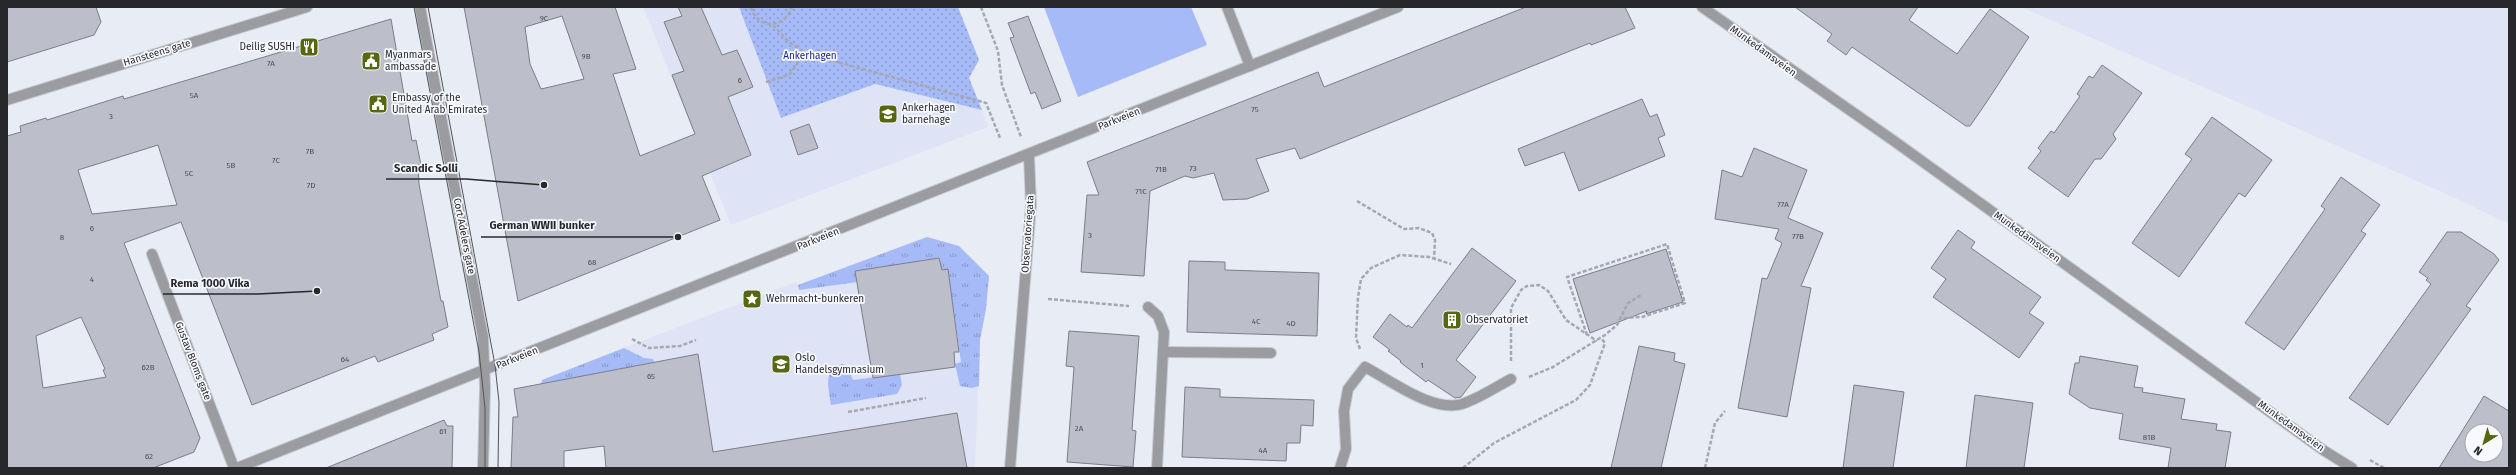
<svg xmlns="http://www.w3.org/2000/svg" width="2516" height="475" font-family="'Fira Sans',sans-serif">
  <defs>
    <pattern id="grass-tufts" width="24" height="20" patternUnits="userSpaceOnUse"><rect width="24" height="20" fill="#a6baf7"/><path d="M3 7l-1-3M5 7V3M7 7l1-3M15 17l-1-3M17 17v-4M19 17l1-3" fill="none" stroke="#8797c8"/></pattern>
    <pattern id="park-dots" width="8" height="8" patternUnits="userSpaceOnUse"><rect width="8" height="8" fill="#a6baf7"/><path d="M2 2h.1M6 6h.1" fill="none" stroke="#8797c8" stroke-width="1.8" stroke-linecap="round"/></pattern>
  </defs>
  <rect width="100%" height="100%" fill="#e8ecf5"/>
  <g fill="#dee4f5">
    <path d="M643,7H739L782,118L875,84L982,110L988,127L731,225Z"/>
    <path d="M2021,7H2509V224L2451,196Z"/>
    <path d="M927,237L959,246L989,276L986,309L980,340L975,468H606L604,446L582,449L580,442L568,443L570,451L564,452L539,457L511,455L513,417H518L514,389L540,385L542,380L649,338L796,282L798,285Z"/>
  </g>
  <g fill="url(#grass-tufts)">
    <path d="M927,237L959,246L989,276L986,309L980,340L979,386L972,388L960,386L955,364L961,362L948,270H942L939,258L856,271L858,282L799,290L798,285Z"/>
    <path d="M624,348L644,358L653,359L654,362L541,385L542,380Z"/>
    <path d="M842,364L847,366L853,380L900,374L902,385L897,394L831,405C829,390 822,368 842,364Z"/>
  </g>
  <path fill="url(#park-dots)" d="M739,7H958L979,60L969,78L982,110L875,84L781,118Z"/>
  <path fill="#a6baf7" d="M1044,7H1191L1207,45L1078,97Z"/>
  <g fill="#bcbfc9" stroke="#7b7e87" fill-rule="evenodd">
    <path d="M7,7H96L101,22L94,35L7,62Z"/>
    <path d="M464,7H615L636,69L613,74L640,156L695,134L672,75L684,71L664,22L682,16L678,7H701L722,55L737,50L753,87L728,97L751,155L702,176L720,220L518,301ZM562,16L584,79L541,89L530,64L525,27Z"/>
    <path d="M1526,7H1625L1635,28L1591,45L1590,43L1300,159L1295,148L1256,159L1269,191L1247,199L1223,200L1214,173L1193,178L1185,176L1150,191L1144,276L1081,272L1087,195H1099L1087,162L1318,72L1324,87Z"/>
    <path d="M1795,7H1918L1909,20L1957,54L1990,9L2029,37L1986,103L1970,126H1966L1852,47L1846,55L1827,41L1832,34Z"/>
    <path d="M1028,16L1061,101L1042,109L1035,92L1031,94L1010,38L1014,37L1008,23Z"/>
    <path d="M391,19L412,141L416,140L421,165H418L419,184L441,301H443L448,327L432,334L434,340L378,362L375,356L252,405L181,222L124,243L200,438L194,452L153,468H7V136L21,132L20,126L46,118L47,120L123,96L124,99ZM158,145L177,205L92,214L78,170ZM81,317L105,369L103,370L106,377L43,388L36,336Z"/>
    <path d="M2102,65L2142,93L2113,134L2116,139L2101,159H2095L2068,197L2028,168L2041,151L2038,148L2051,131L2054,133L2080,96L2077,94L2089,76L2093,78Z"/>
    <path d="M1642,99L1650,117L1657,114L1665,135L1658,138L1665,156L1579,191L1564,152L1525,166L1518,149Z"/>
    <path d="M2212,117L2272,160L2245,197L2239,193L2179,277L2132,243L2192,159L2185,154Z"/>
    <path d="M809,124L818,148L798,155L790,131Z"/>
    <path d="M1754,148L1807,170L1788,218L1823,233L1801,286L1811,288L1787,417L1738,408L1762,278L1767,279L1782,243L1775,239L1779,229L1715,219L1722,170L1742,177Z"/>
    <path d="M2341,177L2380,205L2361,231L2366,234L2284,350L2245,323L2325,209L2321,206Z"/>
    <path d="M1958,230L1975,242L1971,248L2041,297L2029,313L2044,323L2019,358L1933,297L1946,279L1931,268Z"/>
    <path d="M2447,232H2461L2494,254L2499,260L2466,306L2471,309L2388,425L2349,398L2431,284L2426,280L2428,278L2419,272Z"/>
    <path d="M1472,248L1516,281L1456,360L1476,377L1461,397L1455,398L1428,380L1426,382L1400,362L1401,361L1388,351L1390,350L1373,337L1390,314L1407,327L1408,325L1412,328Z"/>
    <path d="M1666,249L1683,302L1646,314L1647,311L1590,333L1573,279Z"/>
    <path d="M939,258L942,270L948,269L959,352H954L955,367L873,378L855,271Z"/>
    <path d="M1189,261L1225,262V270L1319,273L1317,336L1187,332Z"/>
    <path d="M1069,331L1139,336L1132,430L1136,431L1133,467L1067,462L1074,367L1066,366Z"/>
    <path d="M1639,346L1675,353L1674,361L1685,364L1661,468H1611Z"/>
    <path d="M698,354L713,452L957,413L967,468H606L604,446L564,451V468H511L513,417H518L514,389Z"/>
    <path d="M2080,356L2138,366L2134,387L2143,388L2142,392L2185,399L2181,419L2217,424L2216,430L2231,432L2225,468H2168L2171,448L2119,439L2123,414L2090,408L2069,394L2075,363H2079Z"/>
    <path d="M1854,385L1904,392L1893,468H1843Z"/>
    <path d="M1185,387L1220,389V397L1314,400L1313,426L1301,425L1300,443H1287L1286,461L1182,457Z"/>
    <path d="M1975,395L2033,403L2024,468H1966Z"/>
    <path d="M2484,396L2509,411V468H2439ZM2472,431H2496V455H2472Z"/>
    <path d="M444,420L447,426H453L452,468H326Z"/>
  </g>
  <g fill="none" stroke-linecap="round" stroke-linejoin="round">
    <defs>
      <g id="service">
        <path d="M1148,307L1158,316L1164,332L1157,468"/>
        <path d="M1163,352L1271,353"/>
        <path d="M1340,468L1346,449L1344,411L1348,389L1365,367C1390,380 1433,413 1462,404C1478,399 1496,387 1511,379"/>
      </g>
      <g id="minor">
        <path d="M420,7L483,337L485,387L483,468"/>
        <path d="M1227,7L1250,66"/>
        <path d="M1702,7L1894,141L2323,450L2352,468"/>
        <path d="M7,100L307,7"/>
        <path d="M152,254L234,468"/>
        <path d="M237,468L1398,7"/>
        <path d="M1010,468L1031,205L1029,156"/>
      </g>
    </defs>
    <use href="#service" stroke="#c5c9d1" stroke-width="12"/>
    <use href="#minor" stroke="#c5c9d1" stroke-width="12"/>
    <g stroke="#a5a9af" stroke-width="2.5" stroke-dasharray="4 2" stroke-linecap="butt">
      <path d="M751,7C757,30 785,29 792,7"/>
      <path d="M981,7L998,51L1002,85L1021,137"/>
      <path d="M773,25L789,42L805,53L986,103L1000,138"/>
      <path d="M766,82L789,75L805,53"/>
      <path d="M1357,201L1404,229L1419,228L1432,233L1435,240L1434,259"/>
      <path d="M1048,299L1129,306"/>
      <path d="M1587,335L1567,277L1667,244L1685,303L1642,317L1621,318"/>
      <path d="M632,339L649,348L680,346L696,340"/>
      <path d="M1360,349L1356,338L1358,297L1361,279L1371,268L1400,255L1429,257L1451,264"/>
      <path d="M1511,361V308L1521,290L1527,286L1539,285L1548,291L1566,320L1597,341"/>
      <path d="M1529,377L1553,367L1605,335L1617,325L1628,303L1641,295"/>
      <path d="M848,412L926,398"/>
      <path d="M2370,460L2384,468"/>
      <path d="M1463,468L1494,443L1576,400L1590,385L1605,343L1601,338"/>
      <path d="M1705,468L1715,423L1725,411"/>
    </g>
    <use href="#service" stroke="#9b9ca0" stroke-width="10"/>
    <use href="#minor" stroke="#9b9ca0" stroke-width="10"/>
    <g stroke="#525559" stroke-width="1">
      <path d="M414,7L479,352L485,408V468"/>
      <path d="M428,7L495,365L499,402L498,468"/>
    </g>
  </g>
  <defs>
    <symbol id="restaurant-square" viewBox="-11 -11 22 22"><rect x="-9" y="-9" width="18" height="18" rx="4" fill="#576710" stroke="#f7f9ff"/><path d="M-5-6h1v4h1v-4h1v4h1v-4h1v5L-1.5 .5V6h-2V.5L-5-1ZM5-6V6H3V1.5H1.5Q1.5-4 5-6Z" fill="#fff"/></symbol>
    <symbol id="civic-square" viewBox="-11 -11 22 22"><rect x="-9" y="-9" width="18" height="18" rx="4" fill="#576710" stroke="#f7f9ff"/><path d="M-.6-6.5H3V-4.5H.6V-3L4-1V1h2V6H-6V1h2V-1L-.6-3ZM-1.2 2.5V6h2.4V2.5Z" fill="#fff"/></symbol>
    <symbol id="school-square" viewBox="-11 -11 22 22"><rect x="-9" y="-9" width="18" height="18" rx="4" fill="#576710" stroke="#f7f9ff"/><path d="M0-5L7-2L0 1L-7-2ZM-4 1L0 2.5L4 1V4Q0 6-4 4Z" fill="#fff"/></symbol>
    <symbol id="sight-square" viewBox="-11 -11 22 22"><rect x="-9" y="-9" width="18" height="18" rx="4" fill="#576710" stroke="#f7f9ff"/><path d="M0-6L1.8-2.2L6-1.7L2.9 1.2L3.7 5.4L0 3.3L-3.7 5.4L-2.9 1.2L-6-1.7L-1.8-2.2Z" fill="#fff"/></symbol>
    <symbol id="building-square" viewBox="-11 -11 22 22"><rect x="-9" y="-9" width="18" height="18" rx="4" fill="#576710" stroke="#f7f9ff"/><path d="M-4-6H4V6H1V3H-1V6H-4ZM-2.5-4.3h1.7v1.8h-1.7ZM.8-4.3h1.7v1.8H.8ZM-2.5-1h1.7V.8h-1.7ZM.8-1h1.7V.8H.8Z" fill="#fff"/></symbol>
  </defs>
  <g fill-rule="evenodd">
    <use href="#restaurant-square" x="298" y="36" width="22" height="22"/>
    <use href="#civic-square" x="360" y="50" width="22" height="22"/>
    <use href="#civic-square" x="367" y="93" width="22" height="22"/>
    <use href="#school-square" x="877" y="103" width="22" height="22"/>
    <use href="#sight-square" x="741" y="288" width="22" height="22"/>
    <use href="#building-square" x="1441" y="309" width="22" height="22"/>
    <use href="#school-square" x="770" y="353" width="22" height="22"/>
  </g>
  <g text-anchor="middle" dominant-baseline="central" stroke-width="3.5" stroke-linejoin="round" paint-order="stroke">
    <g font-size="8" fill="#4c4e52">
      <text x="544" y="18">9C</text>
      <text x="586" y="56">9B</text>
      <text x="271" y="63">7A</text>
      <text x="740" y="80">6</text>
      <text x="194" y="95">5A</text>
      <text x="1255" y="109">75</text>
      <text x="111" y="116">3</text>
      <text x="310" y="151">7B</text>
      <text x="276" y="160">7C</text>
      <text x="231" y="165">5B</text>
      <text x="1193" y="168">73</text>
      <text x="1161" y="169">71B</text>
      <text x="189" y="173">5C</text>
      <text x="311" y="185">7D</text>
      <text x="1141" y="191">71C</text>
      <text x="1783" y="204">77A</text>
      <text x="92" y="228">6</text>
      <text x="1090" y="235">3</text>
      <text x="1798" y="236">77B</text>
      <text x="62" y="237">8</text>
      <text x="592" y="262">68</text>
      <text x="92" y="279">4</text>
      <text x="1256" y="321">4C</text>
      <text x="1291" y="323">4D</text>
      <text x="345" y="359">64</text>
      <text x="1422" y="365">1</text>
      <text x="148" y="367">62B</text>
      <text x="651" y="376">65</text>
      <text x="1079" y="428">2A</text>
      <text x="443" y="431">61</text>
      <text x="2149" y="437">81B</text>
      <text x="1263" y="450">4A</text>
      <text x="149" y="456">62</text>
    </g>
    <g font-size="10" fill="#26282b" stroke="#f7f9ff" text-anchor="start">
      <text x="295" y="47" text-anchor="end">Deilig SUSHI</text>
      <text x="385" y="55">Myanmars<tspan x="385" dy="12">ambassade</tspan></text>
      <text x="392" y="98">Embassy of the<tspan x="392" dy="12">United Arab Emirates</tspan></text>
      <text x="902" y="108">Ankerhagen<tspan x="902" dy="12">barnehage</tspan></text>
      <text x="766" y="299">Wehrmacht-bunkeren</text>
      <text x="1466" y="320">Observatoriet</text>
      <text x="795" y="358">Oslo<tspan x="795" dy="12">Handelsgymnasium</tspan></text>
    </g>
    <g font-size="10" fill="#26282b" stroke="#f7f9ff">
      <text transform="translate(1763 51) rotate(36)">Munkedamsveien</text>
      <text transform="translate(157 53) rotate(-17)">Hansteens gate</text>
      <text transform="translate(1119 119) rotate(-22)">Parkveien</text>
      <text transform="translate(1028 234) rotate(-86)">Observatoriegata</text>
      <text transform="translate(464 236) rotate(79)">Cort Adelers gate</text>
      <text transform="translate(2027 237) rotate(36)">Munkedamsveien</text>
      <text transform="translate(818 239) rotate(-22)">Parkveien</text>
      <text transform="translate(517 358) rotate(-22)">Parkveien</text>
      <text transform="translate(193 361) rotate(69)">Gustav Bloms gate</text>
      <text transform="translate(2291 426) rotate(36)">Munkedamsveien</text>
    </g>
    <g font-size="10" fill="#1c287f" stroke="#f7f9ff">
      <text x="810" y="56">Ankerhagen</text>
    </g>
  </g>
  <path fill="none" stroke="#26282b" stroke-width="1.5" d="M544 185L466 179H386M678 237L603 237H481M317 291L258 294H163"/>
  <g fill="#26282b" stroke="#f7f9ff" stroke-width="1.5">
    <circle cx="544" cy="185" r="4"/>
    <circle cx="678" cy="237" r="4"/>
    <circle cx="317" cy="291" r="4"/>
  </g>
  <g font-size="11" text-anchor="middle" font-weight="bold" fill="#26282b" stroke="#f7f9ff" stroke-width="3.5" stroke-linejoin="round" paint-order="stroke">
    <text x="426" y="172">Scandic Solli</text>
    <text x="542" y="229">German WWII bunker</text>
    <text x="210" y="287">Rema 1000 Vika</text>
  </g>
  <rect width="2516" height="475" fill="none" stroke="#26282b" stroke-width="16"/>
  <g transform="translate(2484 443) rotate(217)"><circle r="19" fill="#f7f9ff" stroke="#a3a5aa"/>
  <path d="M0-3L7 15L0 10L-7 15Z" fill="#576710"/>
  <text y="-6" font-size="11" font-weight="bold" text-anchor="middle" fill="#26282b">N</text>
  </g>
</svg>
